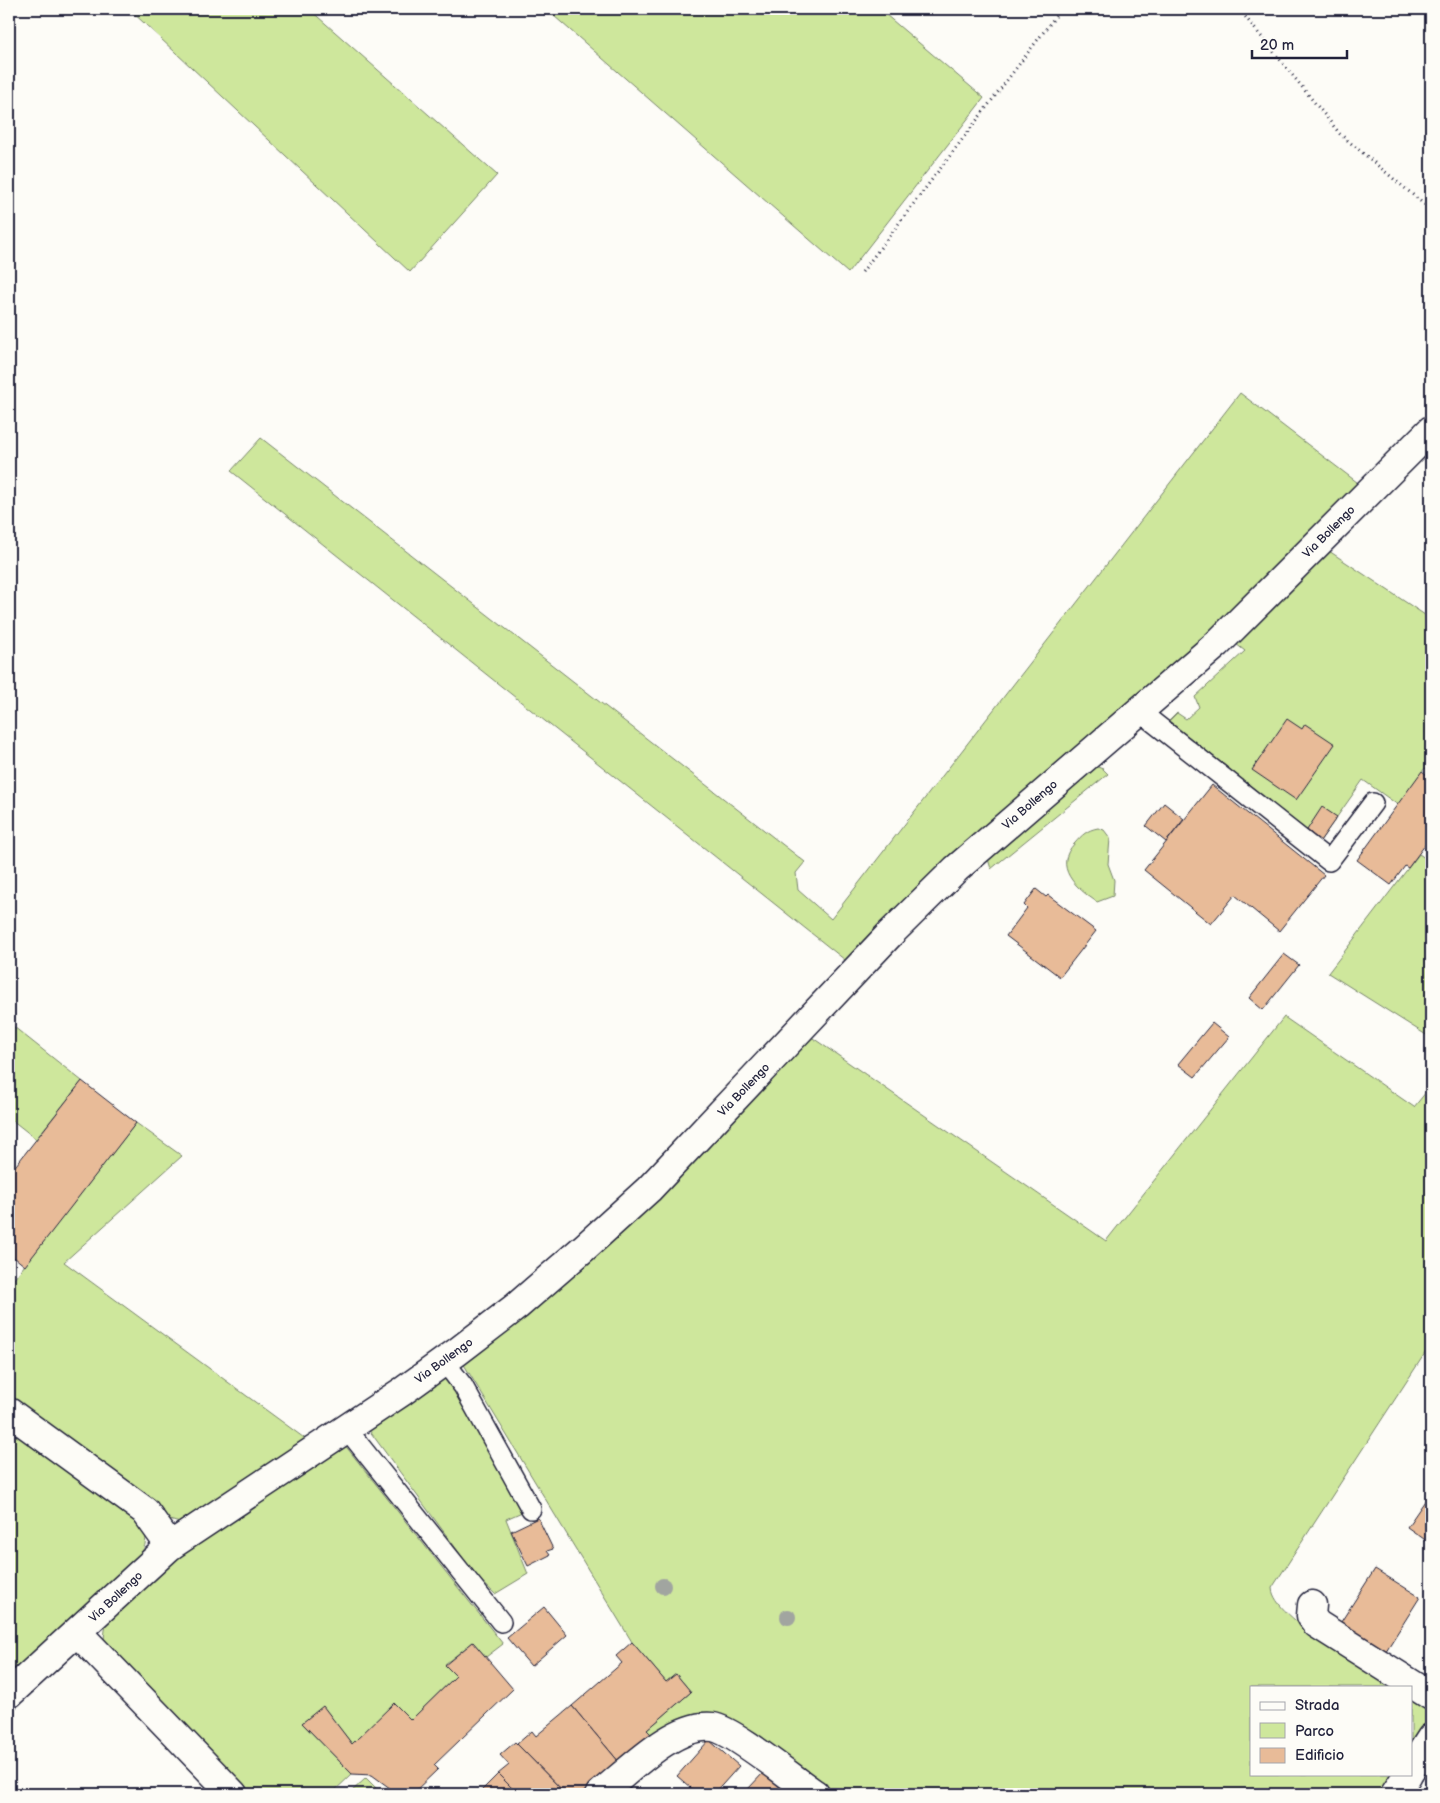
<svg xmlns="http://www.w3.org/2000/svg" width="1440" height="1803" font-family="'Balsamiq Sans',sans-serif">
  <rect width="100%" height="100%" fill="#fdfcf7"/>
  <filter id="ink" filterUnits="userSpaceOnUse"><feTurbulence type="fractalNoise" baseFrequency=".02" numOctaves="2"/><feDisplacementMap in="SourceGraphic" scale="10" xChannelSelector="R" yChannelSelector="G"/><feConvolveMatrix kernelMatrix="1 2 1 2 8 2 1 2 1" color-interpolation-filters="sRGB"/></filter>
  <g filter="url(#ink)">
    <g fill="#cee79c" stroke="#78846c">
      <path d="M129,9H309L497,175L410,272Z"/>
      <path d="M546,9H879L984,98L848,273Z"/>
      <path d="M1240,393L1366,489L850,964L231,471L261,438L805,862L796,873L798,890L831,919Z"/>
      <path d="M1329,551L1431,619V772L1425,768L1398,805L1363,780L1320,841L1169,721L1177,713L1186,719L1199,707L1195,697L1245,651L1236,644Z"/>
      <path d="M1095,766L1103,769L1108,774L991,869L988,859Z"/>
      <path d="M1098,828L1104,830L1110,838L1108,864L1114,880L1113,896L1097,902C1076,888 1052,867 1075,843C1082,835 1087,830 1098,828Z"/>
      <path d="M1419,854L1431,862V1038L1328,973Z"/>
      <path d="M1284,1017L1414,1107L1431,1086V1344L1272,1588C1273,1619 1372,1670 1399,1687H1251V1774H1400L1388,1794H828L728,1724L657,1740L647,1730L691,1692L676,1674L666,1682L632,1642L463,1363L810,1036L1106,1241Z"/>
      <path d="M9,1023L82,1081L36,1139L12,1120L9,1125Z"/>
      <path d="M136,1123L182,1156L64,1262L311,1443L180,1523L166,1519L9,1401V1295L14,1279Z"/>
      <path d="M444,1378L455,1391L522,1512L506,1519L528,1574L495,1594L477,1577L366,1426Z"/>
      <path d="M9,1420L132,1511C143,1526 152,1537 140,1555L9,1683Z"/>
      <path d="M344,1444L503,1644L486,1657L473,1642L445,1664L456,1676L411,1720L394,1704L352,1744L323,1707L302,1723L352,1774L331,1794H248L107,1650L104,1639L106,1621L156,1572Z"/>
      <path d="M1411,1694L1431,1708V1725L1411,1757Z"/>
      <path d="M366,1778L382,1794H349Z"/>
    </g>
    <g fill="#e8bb98" stroke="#22223b">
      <path d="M1287,719L1302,729L1305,724L1335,744L1296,800L1252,770Z"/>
      <path d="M1422,771L1431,778V837L1408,868L1405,866L1391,885L1357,860Z"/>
      <path d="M1212,785L1324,875L1279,931L1235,895L1211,924L1144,870Z"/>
      <path d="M1164,803L1184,819L1166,842L1146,826Z"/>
      <path d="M1322,807L1337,817L1320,841L1307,830Z"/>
      <path d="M1036,889L1046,897L1048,895L1096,931L1060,977L1006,936L1027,908L1024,905Z"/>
      <path d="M1284,954L1299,965L1263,1010L1249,998Z"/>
      <path d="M1212,1023L1229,1037L1195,1077L1178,1064Z"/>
      <path d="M82,1081L136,1123L25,1266L9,1253V1174Z"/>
      <path d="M1431,1492V1544L1407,1527Z"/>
      <path d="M538,1518L553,1549L547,1551L550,1555L528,1566L511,1531Z"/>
      <path d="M1375,1569L1420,1597L1384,1654L1339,1625Z"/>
      <path d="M544,1607L567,1635L531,1666L507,1638Z"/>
      <path d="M473,1642L513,1689L434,1765L438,1769L412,1794H398L372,1775L352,1774L302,1723L323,1706L352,1744L394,1703L411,1720L456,1676L445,1665Z"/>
      <path d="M632,1642L666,1682L676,1674L691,1692L647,1730L657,1740L624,1768L572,1706L622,1663L616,1656Z"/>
      <path d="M572,1706L619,1762L581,1794H566L517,1744L532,1731L536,1736Z"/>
      <path d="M709,1740L739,1766L714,1794H698L677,1776Z"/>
      <path d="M515,1742L517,1744L566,1794H518L498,1774L509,1765L500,1755Z"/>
      <path d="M764,1772L787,1794H751L753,1793L748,1789Z"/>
      <path d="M498,1774L518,1794H478Z"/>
    </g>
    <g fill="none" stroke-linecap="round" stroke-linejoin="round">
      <defs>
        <g id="service">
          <path d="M1139,711L1329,861L1373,803"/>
          <path d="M444,1361L463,1386L531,1509"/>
          <path d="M346,1428L501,1622"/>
        </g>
        <g id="minor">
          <path d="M9,1412L145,1511L170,1546"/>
          <path d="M1312,1605L1311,1616L1317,1624L1431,1696"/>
          <path d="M78,1633L233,1794"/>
          <path d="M9,1694L170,1546L403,1391L457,1352L517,1306L585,1247L649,1189L890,934L956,869L1217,644L1431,430"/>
          <path d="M1411,1769L1431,1738"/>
          <path d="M600,1794C628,1772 675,1722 713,1727C733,1730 794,1780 815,1794"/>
          <path d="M1395,1794L1408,1774"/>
        </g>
      </defs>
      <use href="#service" stroke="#22223b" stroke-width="22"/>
      <use href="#minor" stroke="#22223b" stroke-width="31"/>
      <g stroke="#22223b" stroke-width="3" stroke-dasharray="1 4" stroke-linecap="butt">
        <path d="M1239,9L1340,134L1431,210"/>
        <path d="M862,272L1061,9"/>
      </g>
      <use href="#service" stroke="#fdfcf7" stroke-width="19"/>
      <use href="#minor" stroke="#fdfcf7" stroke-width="28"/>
    </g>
    <g fill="#a1a5a0">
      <circle cx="663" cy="1586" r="8"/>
      <circle cx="788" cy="1617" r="8"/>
    </g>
  </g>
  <g text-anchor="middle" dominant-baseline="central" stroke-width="5" stroke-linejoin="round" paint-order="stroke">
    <g font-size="12" fill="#22223b" stroke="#fdfcf7">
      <text transform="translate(1329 532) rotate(-45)">Via Bollengo</text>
      <text transform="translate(1030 805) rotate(-41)">Via Bollengo</text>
      <text transform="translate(744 1090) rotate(-46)">Via Bollengo</text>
      <text transform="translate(444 1361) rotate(-36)">Via Bollengo</text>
      <text transform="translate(116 1597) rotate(-43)">Via Bollengo</text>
    </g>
  </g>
  <rect width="1440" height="1803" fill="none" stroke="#fdfcf7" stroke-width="30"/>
  <rect x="15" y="15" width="1410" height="1773" fill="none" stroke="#22223b" stroke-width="2" filter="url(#ink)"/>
  <rect x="1250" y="1686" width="162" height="90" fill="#fdfcf7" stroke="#a5a5ac"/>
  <rect x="1260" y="1702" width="25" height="8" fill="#fdfcf7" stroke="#a5a5ac"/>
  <text x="1295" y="1710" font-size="15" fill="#22223b">Strada</text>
  <rect x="1260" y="1723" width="25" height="15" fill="#cee79c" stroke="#a5a5ac"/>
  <text x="1295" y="1736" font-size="15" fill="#22223b">Parco</text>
  <rect x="1260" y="1748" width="25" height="15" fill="#e8bb98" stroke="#a5a5ac"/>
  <text x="1295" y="1760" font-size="15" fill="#22223b">Edificio</text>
  <path d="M1252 50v8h95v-8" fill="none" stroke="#22223b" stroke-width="2.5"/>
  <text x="1260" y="50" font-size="15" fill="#22223b" stroke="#fdfcf7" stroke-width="4" paint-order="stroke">20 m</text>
</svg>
